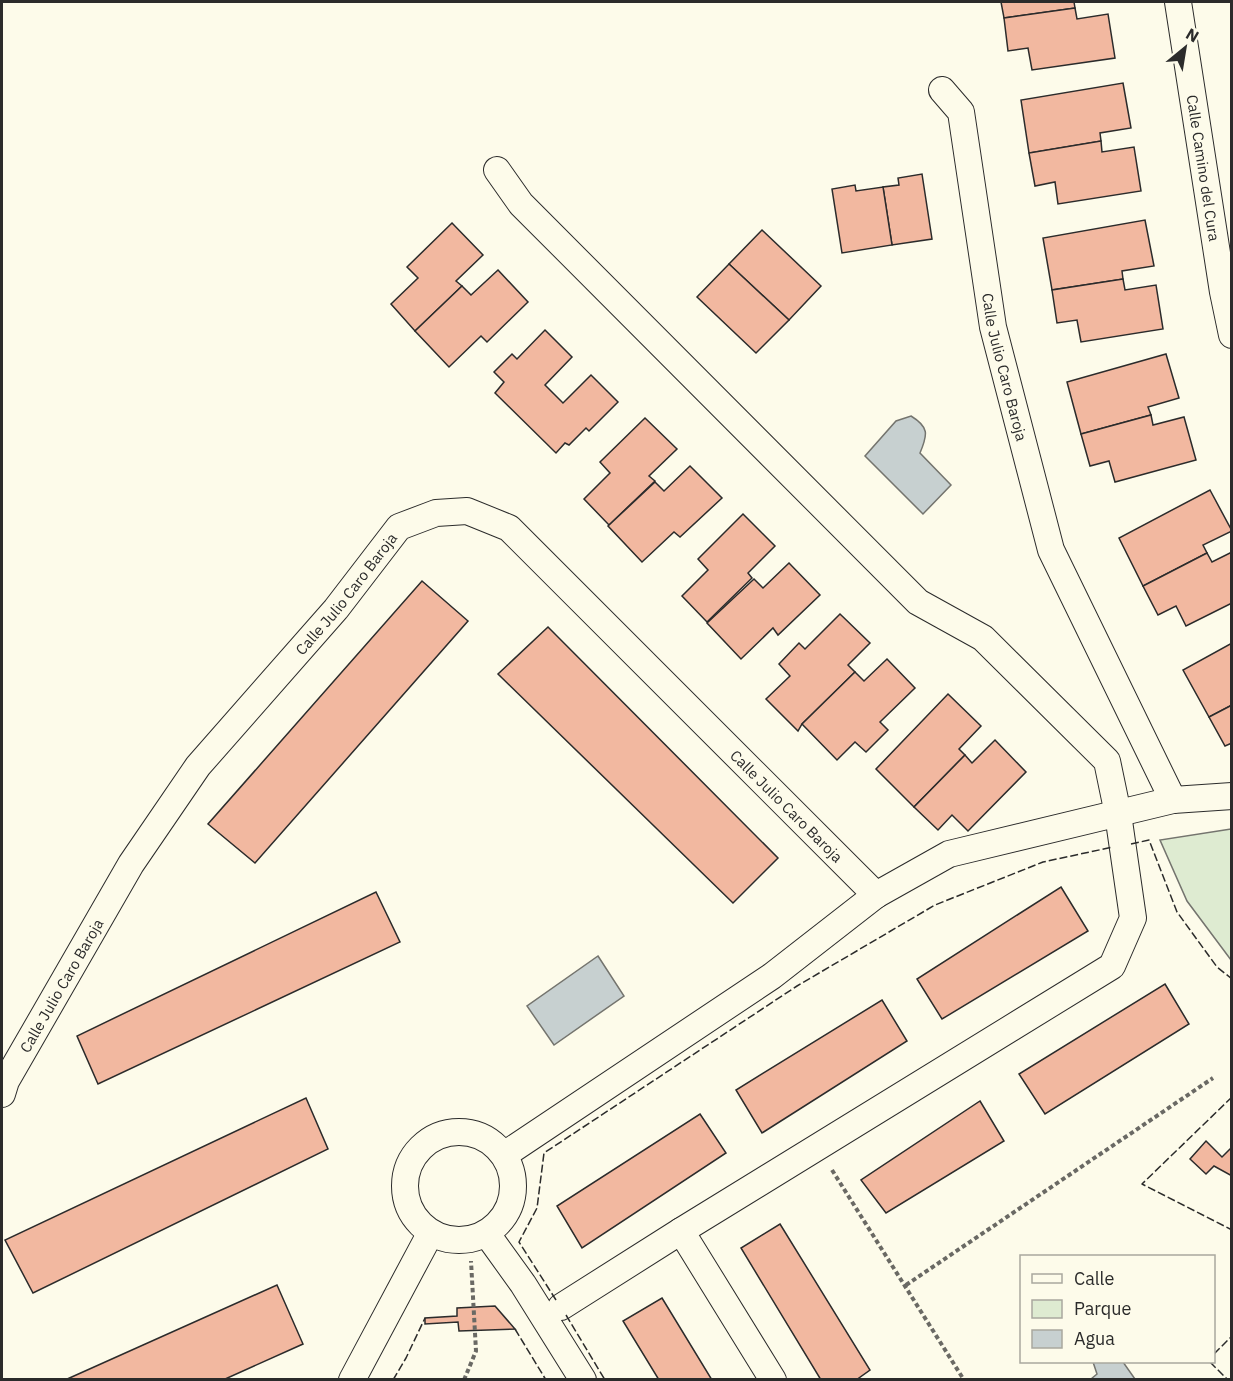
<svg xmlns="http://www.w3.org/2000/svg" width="1233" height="1381" font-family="'IBM Plex Sans',sans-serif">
  <rect width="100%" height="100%" fill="#fdfbea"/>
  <path fill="#deebd1" stroke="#74746e" stroke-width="1.5" d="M1231,829H1232L1231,960L1187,901L1160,840Z"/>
  <g fill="#c7d0d0" stroke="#74746e" stroke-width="1.5">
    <path d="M911,416C929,427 928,434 920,453L951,485L923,514L865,456L896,421Z"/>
    <path d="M598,956L624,996L554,1045L527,1006Z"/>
    <path d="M1093,1362H1123L1135,1379H1091L1097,1374Z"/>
  </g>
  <g fill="#f2b8a0" stroke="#2b2b2b" stroke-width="1.5">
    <path d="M1001,2H1074L1075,8L1004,18Z"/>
    <path d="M1075,8L1077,19L1108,14L1115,58L1032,70L1028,48L1008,51L1004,18Z"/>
    <path d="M1123,83L1131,128L1100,133L1101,141L1029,153L1021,100Z"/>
    <path d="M1101,141L1102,152L1134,147L1141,191L1058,204L1055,182L1035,186L1029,153Z"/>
    <path d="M922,174L932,239L892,245L883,187L899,185L898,178Z"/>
    <path d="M855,185L856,191L883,187L892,245L842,253L832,189Z"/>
    <path d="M1145,220L1154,266L1122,271L1123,279L1052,290L1043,238Z"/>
    <path d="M452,223L483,255L456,281L462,286L415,331L391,304L418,278L407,267Z"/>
    <path d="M762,230L821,286L789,320L729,264Z"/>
    <path d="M729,264L789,320L756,353L697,297Z"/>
    <path d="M498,270L528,302L487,342L481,336L449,367L415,331L462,286L471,295Z"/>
    <path d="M1123,279L1125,290L1156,285L1163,329L1081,342L1077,320L1057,323L1052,290Z"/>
    <path d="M545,330L572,357L545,385L563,403L591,375L618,402L589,431L586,428L569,445L565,443L556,453L495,393L504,382L494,372L512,354L517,359Z"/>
    <path d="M1166,354L1179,398L1148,407L1151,415L1081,434L1067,382Z"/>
    <path d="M1151,415L1153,425L1184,417L1196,460L1115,482L1109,461L1090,466L1081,434Z"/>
    <path d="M645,418L677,449L649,476L655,481L609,525L584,499L610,473L600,462Z"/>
    <path d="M690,466L722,498L680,537L674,532L642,562L608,526L655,482L664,491Z"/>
    <path d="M1210,490L1232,531L1203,545L1207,553L1143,586L1119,538Z"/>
    <path d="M743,514L775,546L748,573L752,578L707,622L682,596L708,570L698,559Z"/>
    <path d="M1232,552V603L1186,626L1176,606L1158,615L1143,586L1207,553L1212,562Z"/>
    <path d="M789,563L820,595L778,635L773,628L741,659L707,623L754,579L763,588Z"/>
    <path d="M422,581L468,621L255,863L208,824Z"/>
    <path d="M840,614L870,643L848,665L855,672L802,724L798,731L766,699L790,676L779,664L799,643L805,649Z"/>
    <path d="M548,627L778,858L733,903L498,674Z"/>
    <path d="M1232,643V705L1209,717L1183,670Z"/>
    <path d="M887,659L915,688L880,722L888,730L866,752L855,742L837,760L802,724L855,672L864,681Z"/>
    <path d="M948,694L981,726L959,749L965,755L914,807L876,769Z"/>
    <path d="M1232,705V743L1225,746L1209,717Z"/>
    <path d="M995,740L1026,772L968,831L952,815L938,830L914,807L965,755L972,763Z"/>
    <path d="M1061,887L1088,931L942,1019L917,979Z"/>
    <path d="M376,892L400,942L98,1084L77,1036Z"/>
    <path d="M1165,984L1189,1024L1045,1114L1019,1074Z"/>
    <path d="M882,1000L907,1041L762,1133L736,1090Z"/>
    <path d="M306,1098L328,1149L33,1293L5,1240Z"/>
    <path d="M980,1101L1004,1141L886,1213L861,1180Z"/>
    <path d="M700,1114L726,1153L582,1248L557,1206Z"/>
    <path d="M1206,1141L1222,1157L1232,1147V1176L1214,1166L1206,1174L1190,1159Z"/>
    <path d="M780,1224L870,1370L856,1380H821L741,1248Z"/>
    <path d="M277,1285L303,1344L223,1380H65Z"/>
    <path d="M662,1298L712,1380H659L623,1321Z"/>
    <path d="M495,1306L515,1329L459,1331L458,1322L425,1324V1318L457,1316V1308Z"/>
  </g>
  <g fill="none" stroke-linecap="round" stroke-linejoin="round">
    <defs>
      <g id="minor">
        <path id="s1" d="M1178,2L1223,292L1232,335"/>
        <path id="s2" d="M942,90L961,112L993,327L1051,550L1173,800"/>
        <path d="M497,170L521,204L918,602L983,638L1107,761L1118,814L1133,918L1112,966L681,1231L561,1307"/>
        <path id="s3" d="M2,1094L6,1081L131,864L198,766L336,609L399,527L436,513L467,511L509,528L876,895"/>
        <circle cx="459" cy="1186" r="54"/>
        <path d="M504,1155L772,976L876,895L949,854L1173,800L1232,796"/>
        <path d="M681,1231L773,1380"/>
        <path d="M487,1234L523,1284L583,1380"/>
        <path d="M352,1380L430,1234"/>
      </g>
    </defs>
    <use href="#minor" stroke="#2b2b2b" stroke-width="28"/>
    <g stroke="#6a6964" stroke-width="4" stroke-dasharray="4.5 3" stroke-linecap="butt">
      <path d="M832,1170L964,1380"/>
      <path d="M906,1285L1213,1078"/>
      <path d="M464,1380L476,1351L471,1261"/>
    </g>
    <use href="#minor" stroke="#fdfbea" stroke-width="26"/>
    <g stroke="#2b2b2b" stroke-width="1.5" stroke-dasharray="8 3" stroke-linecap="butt">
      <path d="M1131,844L1149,840L1177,912L1217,967L1232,979"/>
      <path d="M1232,1097L1142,1184L1232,1230"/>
      <path d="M556,1300L519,1242L537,1208L544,1153L797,986L935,905L1043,862L1113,847"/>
      <path d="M566,1315L605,1380"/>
      <path d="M515,1329L546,1380"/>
      <path d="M1214,1354L1232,1336"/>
      <path d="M1210,1362L1228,1380"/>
      <path d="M393,1380L406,1358L425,1318"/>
    </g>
  </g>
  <g text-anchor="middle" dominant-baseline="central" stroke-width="4.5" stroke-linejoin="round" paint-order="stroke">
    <g font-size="15" fill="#2b2b2b" stroke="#fdfbea">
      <text stroke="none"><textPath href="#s1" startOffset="168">Calle Camino del Cura</textPath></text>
      <text stroke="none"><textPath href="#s2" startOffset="288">Calle Julio Caro Baroja</textPath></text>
      <text stroke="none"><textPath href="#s3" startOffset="610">Calle Julio Caro Baroja</textPath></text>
      <text stroke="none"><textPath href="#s3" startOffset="1204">Calle Julio Caro Baroja</textPath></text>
      <text stroke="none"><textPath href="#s3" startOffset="124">Calle Julio Caro Baroja</textPath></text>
    </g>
  </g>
  <rect width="1233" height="1381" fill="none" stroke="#2b2b2b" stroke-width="6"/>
  <rect x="1020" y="1255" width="195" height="108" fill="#fdfbea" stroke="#a9a89e" stroke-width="1.5"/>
  <rect x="1032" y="1274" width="30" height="9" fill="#fdfbea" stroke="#a9a89e" stroke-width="1.5"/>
  <text x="1074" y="1285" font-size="18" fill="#2b2b2b">Calle</text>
  <rect x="1032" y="1300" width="30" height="18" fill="#deebd1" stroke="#a9a89e" stroke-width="1.5"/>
  <text x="1074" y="1315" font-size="18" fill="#2b2b2b">Parque</text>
  <rect x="1032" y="1330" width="30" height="18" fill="#c7d0d0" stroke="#a9a89e" stroke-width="1.5"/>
  <text x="1074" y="1345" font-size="18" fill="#2b2b2b">Agua</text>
  <g transform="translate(1185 48) rotate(30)" stroke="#fdfbea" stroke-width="4.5" paint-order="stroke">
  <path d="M0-4.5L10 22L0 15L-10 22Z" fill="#2b2b2b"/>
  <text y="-9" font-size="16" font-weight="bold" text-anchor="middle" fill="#2b2b2b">N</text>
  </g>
</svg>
